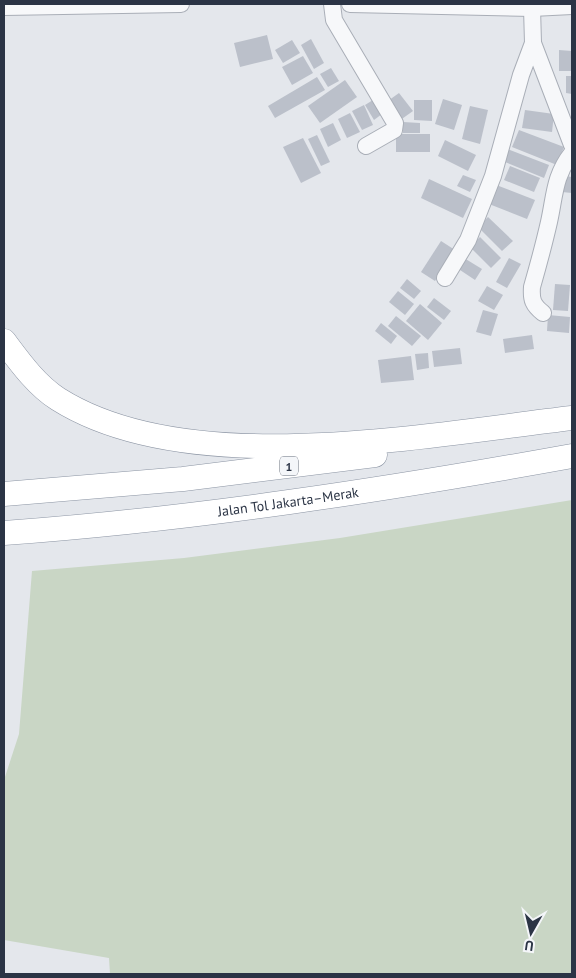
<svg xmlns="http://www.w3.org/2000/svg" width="576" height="978" font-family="'PT Sans',sans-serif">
  <rect width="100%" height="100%" fill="#e4e7ec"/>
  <path fill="#c9d6c5" d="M572,500V974H110L109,958L4,940V780L19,734L32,571L184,558L340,538Z"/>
  <g fill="#bbc0ca">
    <path d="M267,35L273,59L240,67L234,43Z"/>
    <path d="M311,39L324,63L314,69L301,45Z"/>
    <path d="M292,40L300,53L283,63L275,50Z"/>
    <path d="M559,50L572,51V71H559Z"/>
    <path d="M303,56L313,73L292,85L282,67Z"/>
    <path d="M331,68L339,81L328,87L320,74Z"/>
    <path d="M566,76H572V94L566,93Z"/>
    <path d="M317,77L325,90L275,118L268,106Z"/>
    <path d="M345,80L357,97L320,123L308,106Z"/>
    <path d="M399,93L413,111L399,121L385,103Z"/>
    <path d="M443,99L462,105L454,130L435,124Z"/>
    <path d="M373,100L382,114L374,120L365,105Z"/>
    <path d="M414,100H432V121L414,120Z"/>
    <path d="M364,105L373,125L362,130L352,111Z"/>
    <path d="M470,106L488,110L480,144L462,139Z"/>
    <path d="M525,110L554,114L552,132L522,128Z"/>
    <path d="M350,113L360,132L347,138L338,119Z"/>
    <path d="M403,122L420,123V133H403Z"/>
    <path d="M333,123L341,140L328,147L320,129Z"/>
    <path d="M519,130L564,147L557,165L512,147Z"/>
    <rect x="396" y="134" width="34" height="18"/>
    <path d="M317,135L330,162L321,166L308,139Z"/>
    <path d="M303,138L321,173L301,183L283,147Z"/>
    <path d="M445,140L476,155L468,171L438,156Z"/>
    <path d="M505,148L549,165L544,178L500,160Z"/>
    <path d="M510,166L540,178L534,192L504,180Z"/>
    <path d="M463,175L476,180L470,192L457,186Z"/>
    <path d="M565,176L572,177V193L562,192Z"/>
    <path d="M429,179L472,199L463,218L421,198Z"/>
    <path d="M491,183L535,200L527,219L484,202Z"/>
    <path d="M488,217L513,241L502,251L478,227Z"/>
    <path d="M480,237L501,258L491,268L470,247Z"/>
    <path d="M441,241L455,250L435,281L421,272Z"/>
    <path d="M464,258L482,269L475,280L457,268Z"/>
    <path d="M509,258L521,264L507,288L496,282Z"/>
    <path d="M407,279L421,291L414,299L400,288Z"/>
    <path d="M555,284L570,285L568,311L553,310Z"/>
    <path d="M487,286L503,295L494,310L478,301Z"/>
    <path d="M398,291L414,304L405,315L389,302Z"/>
    <path d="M434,298L451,311L444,320L427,307Z"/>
    <path d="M420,304L442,323L428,340L406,321Z"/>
    <path d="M483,310L498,314L491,336L476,332Z"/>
    <path d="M548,315L570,317L569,333L547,331Z"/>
    <path d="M396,316L421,336L412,346L388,326Z"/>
    <path d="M381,323L397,336L391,344L375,331Z"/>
    <path d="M532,335L534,349L505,353L503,339Z"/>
    <path d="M460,348L462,364L434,367L432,351Z"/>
    <path d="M428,353L429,368L417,370L415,354Z"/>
    <path d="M411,356L414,380L381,383L378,360Z"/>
  </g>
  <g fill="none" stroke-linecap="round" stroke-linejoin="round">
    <defs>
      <g id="minor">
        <path d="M332,4L334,20L395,123L394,130L366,146"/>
        <path d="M350,4L532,8L572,6"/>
        <path d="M4,7L181,4"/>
        <path d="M533,43L572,145"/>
        <path d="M445,278L468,240L493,176L521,75L533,43L532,8"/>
        <path d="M543,313C533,305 531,300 532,287C538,266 544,244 549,222C555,195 554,176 572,153"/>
      </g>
      <g id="highway">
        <path d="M4,341C19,361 36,385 58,399C188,481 425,435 572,418"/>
        <path d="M4,494L183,479L375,455"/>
        <path id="s1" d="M4,533C195,519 384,490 572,456"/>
      </g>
    </defs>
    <use href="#minor" stroke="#a9aeb7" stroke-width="18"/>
    <use href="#highway" stroke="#8b94a3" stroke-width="25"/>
    <use href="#minor" stroke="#f7f8fa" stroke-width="16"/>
    <use href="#highway" stroke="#fff" stroke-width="24"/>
  </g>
  <g text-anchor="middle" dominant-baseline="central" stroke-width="4" stroke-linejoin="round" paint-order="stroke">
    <rect fill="#f4f6f9" stroke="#676e7b" stroke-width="1" x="280" y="456.5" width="18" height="19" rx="4"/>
    <g font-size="12" font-weight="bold" fill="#2b3445">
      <text x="289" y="466">1</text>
    </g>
    <g font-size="14" fill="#2b3445" stroke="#f4f6f9">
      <text stroke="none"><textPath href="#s1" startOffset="286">Jalan Tol Jakarta–Merak</textPath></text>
    </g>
  </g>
  <rect width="576" height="978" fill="none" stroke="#2b3445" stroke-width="10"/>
  <g transform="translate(531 933) rotate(188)" stroke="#f4f6f9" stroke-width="4" paint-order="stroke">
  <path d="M0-4L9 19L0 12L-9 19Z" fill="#2b3445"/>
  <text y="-8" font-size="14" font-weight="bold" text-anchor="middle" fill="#2b3445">U</text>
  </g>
</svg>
